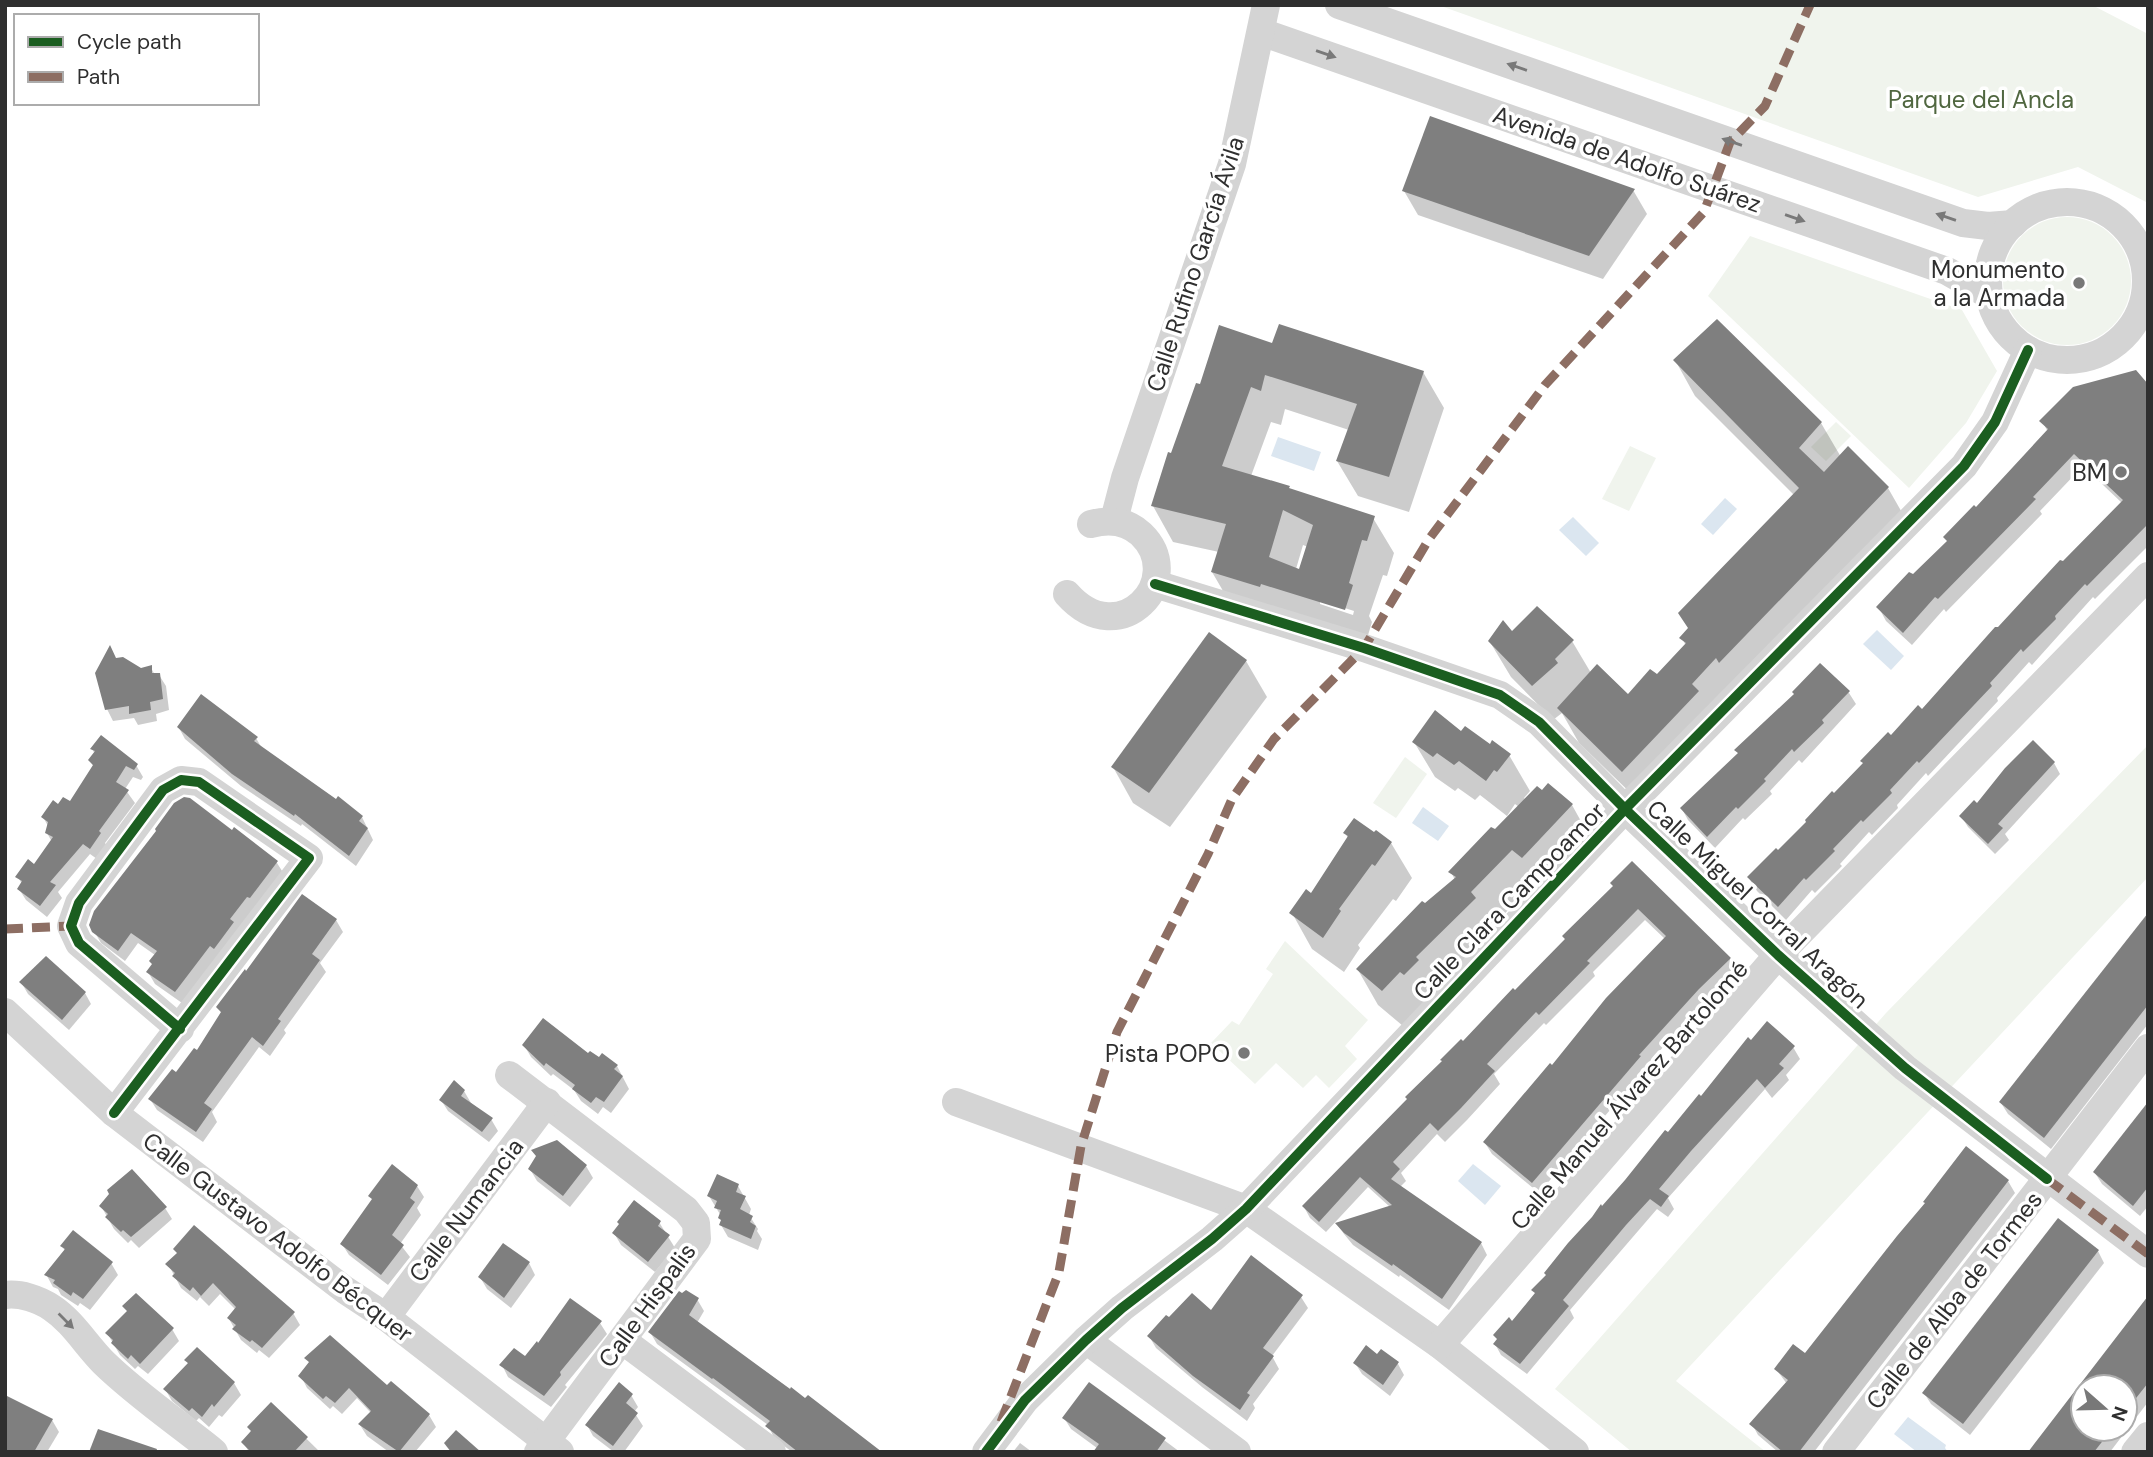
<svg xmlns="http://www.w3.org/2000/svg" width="2153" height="1457" font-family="'DM Sans',sans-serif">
  <rect width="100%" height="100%" fill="#fff"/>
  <g fill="#f0f4ed">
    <path d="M1438,5H2092L2148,34V203L2078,167L1978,197Z"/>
    <circle cx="2067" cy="281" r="64"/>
    <path d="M1750,236L1962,310L1997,371L1966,423L1909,488L1708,296Z"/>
    <path d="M1836,422L1851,436L1826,461L1811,447Z"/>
    <path d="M1630,446L1656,458L1629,511L1602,499Z"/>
    <path d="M2148,745V877L1676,1381L1766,1452H1632L1555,1389L1886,1013Z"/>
    <path d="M1405,757L1427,774L1396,818L1373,803Z"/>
    <path d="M1285,941L1368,1020L1345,1046L1357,1059L1329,1088L1316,1075L1303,1088L1276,1063L1255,1084L1211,1043L1232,1021L1239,1025L1273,974L1266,969Z"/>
  </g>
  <g fill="#dbe6f0">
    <path d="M1278,437L1321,452L1314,471L1271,456Z"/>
    <path d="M1725,498L1737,509L1713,535L1701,524Z"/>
    <path d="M1573,517L1599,543L1586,556L1559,530Z"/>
    <path d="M1877,630L1904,656L1891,670L1863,644Z"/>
    <path d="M1423,807L1449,826L1438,841L1412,823Z"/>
    <path d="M1473,1164L1501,1186L1485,1205L1458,1181Z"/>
    <path d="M1908,1417L1946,1445L1945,1448L1948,1452H1917L1894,1434Z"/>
  </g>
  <g fill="#0003" fill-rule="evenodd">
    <path d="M1633,190L1647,214L1603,279L1418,215L1404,191Z"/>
    <path d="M1273,345L1423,372L1444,408L1409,512L1358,496L1337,461L1349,430L1285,409L1281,425L1271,422L1251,476L1373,518L1394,553L1387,576L1383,575L1369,616L1372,622L1365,645L1233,608L1212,572L1219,552L1173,542L1153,506L1201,386ZM1303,545L1308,547L1300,571L1296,569ZM1320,600L1354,611L1353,615L1320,604Z"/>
    <path d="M1675,360L1821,423L1841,457L1888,488L1908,523L1644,806L1579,743L1562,713L1553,720L1511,677L1490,642L1512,633L1572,641L1591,673L1628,697L1657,676L1686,646L1682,638L1794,495L1695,396Z"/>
    <path d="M2148,386V546L2095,599L2093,597L2032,665L2029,662L1997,698L1998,701L1928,776L1926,773L1897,805L1898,808L1872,835L1869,832L1840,864L1842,866L1815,893L1812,890L1786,920L1757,891L1749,878L1778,852L1891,737L1922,711L2122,503L2083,466L2040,511L2042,514L1946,612L1944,609L1912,645L1886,621L1879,608L1948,542L2048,432L2042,421Z"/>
    <path d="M1209,634L1246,661L1267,697L1170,827L1133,803L1113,767Z"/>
    <path d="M116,660L140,670L151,668L155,675H159L166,686L169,710L156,714L157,721L138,725L134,718L113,721L107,709Z"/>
    <path d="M1820,665L1849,693L1856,704L1802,763L1799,760L1770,791L1772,794L1745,820L1743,818L1715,848L1688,820L1682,809L1739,755L1737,751L1796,695Z"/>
    <path d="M179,728L256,738L263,750L362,817L373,840L356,866L302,824L301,826L241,786L185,739Z"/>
    <path d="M1462,734L1509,755L1530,791L1524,798L1526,800L1572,805L1592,841L1544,892L1533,884L1491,928L1495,935L1403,1026L1378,1005L1358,970L1425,905L1455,880L1451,872L1519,807L1515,804L1507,816L1480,795L1475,800L1458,788L1455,791L1435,777L1414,742Z"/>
    <path d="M92,749L136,765L143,777L141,780L133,777L125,789L135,803L105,843L107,846L97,859L90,854L58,892L62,898L47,917L26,900L19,889L22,884L18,877L34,866L52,842L47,833L48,826L43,817L58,807L70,803L94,767L90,760L95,754Z"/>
    <path d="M2054,763L2060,774L2005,834L2009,840L1995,854L1968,827L1961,816Z"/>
    <path d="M235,830L277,863L284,874L182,1003L155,984L148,972L153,965L155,955L138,943L125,961L101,943L94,931Z"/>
    <path d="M1345,833L1391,843L1412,878L1396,901L1393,899L1358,945L1360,948L1344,972L1312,949L1292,913L1312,896L1348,838Z"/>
    <path d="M1632,864L1730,959L1736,971L1705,1001L1645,1067L1646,1068L1539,1193L1492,1154L1485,1143L1665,939L1645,920L1593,972L1595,976L1546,1025L1544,1023L1494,1074L1500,1084L1467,1120L1445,1142L1437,1134L1401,1173L1406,1181L1400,1187L1481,1243L1487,1255L1449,1310L1400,1275L1399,1277L1353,1245L1344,1234L1337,1224L1390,1207L1368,1187L1326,1232L1310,1218L1304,1207L1514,993L1615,887Z"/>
    <path d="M2148,914V1024L2051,1149L2008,1114L2001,1103Z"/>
    <path d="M336,920L343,932L320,963L326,972L284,1030L286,1033L270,1056L259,1047L212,1112L217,1122L203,1142L157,1110L150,1099L197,1053L222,1014L218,1007Z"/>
    <path d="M21,982L85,993L91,1004L69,1030L28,994Z"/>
    <path d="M524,1045L589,1055L617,1066L629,1089L611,1113L603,1107L598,1114L581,1101L574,1090L553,1074L551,1076L531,1057Z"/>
    <path d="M1793,1047L1800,1059L1786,1075L1789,1080L1772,1098L1765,1089L1668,1198L1674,1209L1668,1217L1657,1209L1570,1310L1574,1318L1527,1374L1501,1355L1495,1344L1603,1208L1701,1098Z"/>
    <path d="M464,1091L471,1103L491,1119L498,1131L489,1142L448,1111L441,1100Z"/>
    <path d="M2148,1104V1206L2140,1216L2102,1184L2095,1173Z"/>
    <path d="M586,1166L593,1178L570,1207L537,1181L530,1169Z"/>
    <path d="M2008,1181L2015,1193L1814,1452H1778L1758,1435L1752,1424L1787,1384L1776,1369L1806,1356Z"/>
    <path d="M417,1186L424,1197L417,1208L421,1215L400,1244L410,1257L388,1285L349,1255L342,1244Z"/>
    <path d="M738,1186L751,1209L749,1215L758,1229L757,1231L762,1239L758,1250L728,1237L721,1225V1216L709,1196Z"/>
    <path d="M101,1206L165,1208L172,1219L139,1248L131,1240L128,1243L114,1229Z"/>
    <path d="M659,1222L675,1248L655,1272L621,1245L614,1233Z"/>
    <path d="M62,1246L111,1263L118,1275L90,1310L80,1303L78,1306L61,1295L58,1289L53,1287L47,1276L65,1251Z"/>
    <path d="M175,1249L293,1313L300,1325L269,1358L259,1350L257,1353L241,1340L229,1319L236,1310L220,1294L209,1306L200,1297L197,1301L181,1288L168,1264L178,1254Z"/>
    <path d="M2098,1251L2104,1263L1970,1435L1931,1404L1924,1393Z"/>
    <path d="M529,1263L535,1275L511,1308L487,1289L480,1277Z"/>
    <path d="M1301,1297L1308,1308L1272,1356L1279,1369L1253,1404L1255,1408L1247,1421L1202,1387L1156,1348L1149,1336L1211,1312Z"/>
    <path d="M697,1299L704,1311L697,1323L879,1452H792L774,1438L768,1425L657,1344L650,1332Z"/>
    <path d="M2148,1299V1402L2110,1452H2030ZM2083,1387H2125V1429H2083Z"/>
    <path d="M600,1323L607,1334L565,1385L567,1387L551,1407L508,1377L502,1365L525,1358Z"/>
    <path d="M172,1329L179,1341L148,1374L138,1366L135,1369L120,1355L107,1333Z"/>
    <path d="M1377,1356L1398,1364L1404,1375L1390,1396L1362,1374L1355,1363Z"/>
    <path d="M307,1358L387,1388L391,1383L429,1415L436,1427L415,1452H389L367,1436L360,1425L371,1413L357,1398L342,1414L333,1406L330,1409L307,1388L301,1376L310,1364Z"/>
    <path d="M186,1360L234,1383L241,1395L222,1417L219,1415L209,1427L199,1418L196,1421L172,1401L165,1389L189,1365Z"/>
    <path d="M1089,1384L1180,1452H1095L1097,1448L1071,1429L1064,1418Z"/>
    <path d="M631,1395L638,1407L634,1412L643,1426L624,1452H614L593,1436L587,1425Z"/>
    <path d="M271,1404L320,1452H249L243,1442Z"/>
    <path d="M52,1420L59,1432L47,1452H5Z"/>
    <path d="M1020,1443L1032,1452H1013Z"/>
  </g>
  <g fill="#7f7f7f" fill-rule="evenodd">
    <path d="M1430,116L1635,189L1589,256L1402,191Z"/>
    <path d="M1717,319L1822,422L1799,448L1824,472L1848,446L1889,487L1719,663L1716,658L1692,684L1699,691L1622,772L1557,708L1597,664L1628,694L1650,669L1657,674L1686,643L1679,638L1688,628L1678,613L1799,488L1673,360Z"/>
    <path d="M1279,324L1424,371L1389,477L1336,461L1357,404L1265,375L1261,391L1251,387L1222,466L1290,486L1289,488L1375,516L1367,541L1362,540L1349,583L1353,585L1345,610L1261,584L1260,587L1211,572L1226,524L1151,506L1168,452L1171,453L1196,383L1200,384L1219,325L1272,343ZM1283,510L1313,525L1299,569L1269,557Z"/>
    <path d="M2136,370L2148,384V524L2087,586L2085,584L2055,616L2056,619L2023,652L2021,649L1990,683L1992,686L1919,763L1917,761L1890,790L1892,793L1863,822L1861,820L1833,849L1835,851L1806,880L1804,878L1778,907L1747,877L1776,848L1778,850L1806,822L1805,820L1832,791L1834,793L1863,763L1860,761L1888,732L1891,735L1918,705L1922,709L1995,627H1998L2060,560L2063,561L2123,500L2074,454L2033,497L2036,499L1938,599L1935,597L1903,633L1876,607L1909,572L1913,574L1947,541L1943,537L1974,505L1976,507L2048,429L2039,421L2073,387Z"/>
    <path d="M1537,606L1574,640L1555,659L1558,663L1532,686L1488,641L1503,620L1512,631Z"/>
    <path d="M1209,632L1247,660L1149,793L1111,767Z"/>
    <path d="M110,645L116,658L123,657L141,668L152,665V673H160L163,699L150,702L151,710L129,714V706L105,710L95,673Z"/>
    <path d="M1820,663L1850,691L1822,720L1824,723L1794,752L1792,749L1764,779L1766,781L1738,809L1736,807L1707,837L1680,808L1738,753L1734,750L1794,694L1792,692Z"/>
    <path d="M201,694L258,737L254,741L336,799L338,796L363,816L359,821L368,828L349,856L295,814L294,816L232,774L177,727Z"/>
    <path d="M1435,710L1461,731L1465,726L1490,744L1492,740L1511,754L1497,772L1494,770L1486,781L1459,761L1454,765L1437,753L1433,757L1412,742Z"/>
    <path d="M101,735L138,764L134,770L126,766L116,782L129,790L99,831L101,833L90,849L83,844L50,882L56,885L40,906L17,889L22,881L15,877L28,859L34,864L53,837L45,833L48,822L41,817L53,800L58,804L63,797L70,801L93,765L88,760L95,751L90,749Z"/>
    <path d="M2033,740L2055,762L1998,824L2003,828L1988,844L1959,816L1974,800L1977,803L2005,768Z"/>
    <path d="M1548,783L1573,804L1522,858L1512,850L1471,892L1476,898L1416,957L1419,960L1404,975L1400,972L1382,991L1356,969L1422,901L1425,903L1456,877L1448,872L1491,827L1495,829L1537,786L1542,790Z"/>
    <path d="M184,797L190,798L232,830L234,827L278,861L250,898L247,897L230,919L234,922L214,949L210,946L175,992L146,972L152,964L149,961L157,951L131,933L118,951L92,932L89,925L94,911L156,831L155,829L174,803Z"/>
    <path d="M1354,818L1374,832L1376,830L1392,842L1375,866L1372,864L1339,909L1341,911L1323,938L1289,913L1306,889L1311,893L1348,836L1343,833Z"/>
    <path d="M1632,861L1731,958L1699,989L1639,1055L1641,1056L1532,1183L1483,1142L1550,1063L1552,1065L1606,998L1666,936L1638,909L1587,961L1590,963L1539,1015L1536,1012L1487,1064L1495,1071L1461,1108L1438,1131L1430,1123L1393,1162L1400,1169L1391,1179L1482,1242L1442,1299L1393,1264L1392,1266L1344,1233L1335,1223L1392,1205L1360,1177L1319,1222L1302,1206L1407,1099L1405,1097L1442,1061L1440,1060L1461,1039L1463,1041L1513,988L1515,990L1565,939L1562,936L1613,886L1610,883Z"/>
    <path d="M302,894L337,919L312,954L320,960L278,1019L281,1021L263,1046L252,1037L204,1103L212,1109L196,1132L148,1099L172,1069L176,1072L194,1048L197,1050L221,1012L216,1007L245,969L246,971Z"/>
    <path d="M2148,913V1005L2044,1138L1999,1102Z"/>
    <path d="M46,956L86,992L62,1020L19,982Z"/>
    <path d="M543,1018L588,1053L590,1051L599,1057L602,1053L618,1065L614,1069L623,1076L604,1102L596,1097L591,1103L572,1089L575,1085L546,1063L544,1066L522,1045Z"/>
    <path d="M1767,1021L1795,1046L1779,1064L1784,1068L1765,1088L1757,1079L1691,1151L1659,1189L1669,1196L1661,1207L1650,1199L1626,1225L1563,1300L1569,1306L1520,1364L1493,1344L1497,1339L1493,1335L1509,1317L1512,1321L1535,1293L1531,1290L1546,1275L1544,1273L1568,1243L1592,1217L1601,1204L1602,1206L1625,1180L1665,1130L1668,1132L1699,1094L1701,1096L1748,1037L1751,1040Z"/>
    <path d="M454,1080L465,1090L461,1096L493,1118L482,1132L439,1100Z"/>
    <path d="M2148,1102V1187L2133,1206L2093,1172Z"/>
    <path d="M557,1140L587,1165L563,1196L528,1169L536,1156L531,1150Z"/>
    <path d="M1966,1146L2009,1180L1799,1452H1783L1749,1424L1788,1380L1774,1369L1793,1344L1805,1353L1897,1236L1925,1203L1923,1202Z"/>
    <path d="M392,1164L418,1185L410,1198L415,1202L392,1235L404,1245L381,1275L340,1244L372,1199L368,1196Z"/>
    <path d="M132,1169L167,1207L131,1237L123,1230L121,1232L105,1217L108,1214L99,1206L109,1194L107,1190Z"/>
    <path d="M717,1174L739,1184L736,1192L746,1196L740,1209L753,1216L750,1222L756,1226L751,1239L719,1225L721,1220L718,1218L721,1210L714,1208L717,1201L707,1196Z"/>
    <path d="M634,1200L661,1221L658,1226L670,1235L648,1262L612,1233L619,1224L617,1222Z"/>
    <path d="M2058,1218L2099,1250L1963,1424L1922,1393Z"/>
    <path d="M194,1225L295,1312L262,1348L252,1340L250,1342L232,1329L236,1325L227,1318L236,1307L213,1283L201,1296L193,1287L190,1291L172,1276L175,1273L165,1264L177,1253L173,1249Z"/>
    <path d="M73,1230L113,1262L83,1299L73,1292L71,1296L53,1283L55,1280L44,1275L65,1249L60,1246Z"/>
    <path d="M503,1243L530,1262L504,1298L478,1277Z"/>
    <path d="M1251,1255L1303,1295L1263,1348L1274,1356L1247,1393L1250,1395L1240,1410L1193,1376L1147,1336L1166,1315L1169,1317L1192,1293L1211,1310Z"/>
    <path d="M686,1290L699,1298L689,1315L790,1389L791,1387L805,1398L808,1395L882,1452H798L765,1426L770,1421L713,1378L712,1379L648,1332L679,1291L682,1293Z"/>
    <path d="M136,1293L174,1328L140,1364L131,1355L128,1359L111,1343L113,1340L105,1333L127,1311L122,1306Z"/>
    <path d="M2148,1296V1383L2125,1412V1387H2083V1429H2112L2094,1452H2028Z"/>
    <path d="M570,1298L602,1321L560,1372L561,1375L544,1396L499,1365L514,1348L525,1356L537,1341L538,1343Z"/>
    <path d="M330,1335L387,1385L391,1381L430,1414L399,1452L358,1424L371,1411L349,1388L335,1403L326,1396L323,1399L298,1376L309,1362L304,1358Z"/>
    <path d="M1366,1345L1377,1354L1381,1349L1399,1362L1383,1385L1353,1363Z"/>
    <path d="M197,1347L235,1382L214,1407L212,1404L202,1417L192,1408L189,1411L163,1389L188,1363L184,1360Z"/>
    <path d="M619,1382L633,1394L626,1403L638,1413L613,1446L585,1425Z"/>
    <path d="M1089,1382L1166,1438L1156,1452H1093L1099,1444L1062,1418Z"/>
    <path d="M5,1395L53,1419L34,1452H5Z"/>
    <path d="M271,1402L308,1437L294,1452H251L241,1442L251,1431L247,1427Z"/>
    <path d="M98,1429L157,1449L156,1452H89Z"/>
    <path d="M456,1430L481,1452H451L444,1443Z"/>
  </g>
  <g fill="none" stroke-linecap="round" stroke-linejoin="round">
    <g stroke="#d4d4d4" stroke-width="28">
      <path d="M1339,5L1963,223L1988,226L2013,224"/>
      <path d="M1261,32L1947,271L1989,295"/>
      <circle cx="2067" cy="281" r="79"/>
      <path d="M1114,520L1125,478L1232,164L1266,5"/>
      <path d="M1155,584L1364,648L1500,695L1539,722L1625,809L1778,955L1905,1068L2148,1254"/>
      <path d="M1067,594C1120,654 1188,579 1141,534C1127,521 1109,519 1091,524"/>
      <path d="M5,1012L114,1113L345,1290L386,1317L560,1452"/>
      <path d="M509,1075L686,1210L696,1223L697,1239L538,1452"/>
      <path d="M956,1102L1246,1209L1440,1345L1575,1452"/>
      <path d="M114,1113L309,858L199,782L181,780L163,790L79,903L71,926L79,943L180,1029"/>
      <path d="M5,1295C20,1293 39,1299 52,1308C73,1322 86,1345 104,1363C138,1396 177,1422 214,1452"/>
      <path d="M386,1317L547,1102"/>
      <path d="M622,1340L772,1452"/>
      <path d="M1086,1340L1237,1452"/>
      <path d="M1440,1345L1778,955L2148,576"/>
      <path d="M986,1452L1025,1400L1086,1340L1122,1308L1212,1239L1246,1209L1625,809L1964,466L1995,422L2028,350"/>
      <path d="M1836,1452L2148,1048"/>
      <path d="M2135,1452L2148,1436"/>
    </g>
    <g stroke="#8d6e63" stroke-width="9" stroke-dasharray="18 9" stroke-linecap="butt">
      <path d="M5,929L71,926"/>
      <path d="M2047,1179L2148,1254"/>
      <path d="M1001,1422L1059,1272L1081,1146L1117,1032L1208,854L1232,799L1274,739L1364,648L1429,539L1545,385L1704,212L1730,142L1765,106L1810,5"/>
    </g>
    <defs>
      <g id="cycleway">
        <path d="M1155,584L1364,648L1500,695L1539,722L1625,809L1778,955L1905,1068L2047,1179"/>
        <path d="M114,1113L309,858L199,782L181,780L163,790L79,903L71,926L79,943L180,1029"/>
        <path d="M986,1452L1025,1400L1086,1340L1122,1308L1212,1239L1246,1209L1625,809L1964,466L1995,422L2028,350"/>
      </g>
    </defs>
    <use href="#cycleway" stroke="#fff" stroke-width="15"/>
    <use href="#cycleway" stroke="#1b5e20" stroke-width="10"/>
  </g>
  <defs><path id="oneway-solid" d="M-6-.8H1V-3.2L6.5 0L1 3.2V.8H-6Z" transform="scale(1.75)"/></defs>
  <g fill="#797979">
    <use href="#oneway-solid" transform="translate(1326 54) rotate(19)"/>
    <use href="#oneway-solid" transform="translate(1517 67) rotate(-161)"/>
    <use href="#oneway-solid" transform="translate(1732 142) rotate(-161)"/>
    <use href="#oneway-solid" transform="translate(1946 217) rotate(-161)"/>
    <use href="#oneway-solid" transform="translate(1795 218) rotate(19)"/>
    <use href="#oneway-solid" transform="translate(66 1321) rotate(45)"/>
  </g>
  <g fill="#787878" stroke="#fff" stroke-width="2.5">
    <circle cx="2079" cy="283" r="7"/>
    <circle cx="2121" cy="472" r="7"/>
    <circle cx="1244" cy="1053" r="7"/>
  </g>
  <g text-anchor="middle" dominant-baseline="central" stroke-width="7" stroke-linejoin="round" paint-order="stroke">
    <g font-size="24" fill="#506740" stroke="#fff">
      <text x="1981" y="99">Parque del Ancla</text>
    </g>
    <g font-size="24" fill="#2f2f2f" stroke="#fff">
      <text transform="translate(1627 159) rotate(19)">Avenida de Adolfo Suárez</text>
      <text transform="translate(1195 264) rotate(-72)">Calle Rufino García Ávila</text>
      <text transform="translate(1509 901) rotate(-46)">Calle Clara Campoamor</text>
      <text transform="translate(1758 904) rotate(43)">Calle Miguel Corral Aragón</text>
      <text transform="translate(1629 1095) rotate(-49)">Calle Manuel Álvarez Bartolomé</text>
      <text transform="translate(466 1210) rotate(-53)">Calle Numancia</text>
      <text transform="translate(278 1237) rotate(37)">Calle Gustavo Adolfo Bécquer</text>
      <text transform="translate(1954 1300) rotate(-52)">Calle de Alba de Tormes</text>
      <text transform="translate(647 1305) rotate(-54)">Calle Hispalis</text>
    </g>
    <g font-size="24" fill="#2f2f2f" stroke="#fff" text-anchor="end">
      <text x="2065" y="269">Monumento<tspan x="2065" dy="28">a la Armada</tspan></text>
      <text x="2107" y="472">BM</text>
      <text x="1230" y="1053">Pista POPO</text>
    </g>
  </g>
  <rect width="2153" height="1457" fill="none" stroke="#2f2f2f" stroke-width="14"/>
  <rect x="14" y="14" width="245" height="91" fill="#ffffff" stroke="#acacac" stroke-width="2"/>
  <rect x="28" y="37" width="35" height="10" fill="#1b5e20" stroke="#acacac" stroke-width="2"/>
  <text x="77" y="49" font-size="21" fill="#2f2f2f">Cycle path</text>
  <rect x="28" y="72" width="35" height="10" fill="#8d6e63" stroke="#acacac" stroke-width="2"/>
  <text x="77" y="84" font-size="21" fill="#2f2f2f">Path</text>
  <g transform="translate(2104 1408) rotate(110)"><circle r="33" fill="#ffffff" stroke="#acacac" stroke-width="2"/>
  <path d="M0-5L12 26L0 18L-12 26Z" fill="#787878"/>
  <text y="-10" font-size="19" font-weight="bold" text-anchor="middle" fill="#2f2f2f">N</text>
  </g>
</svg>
